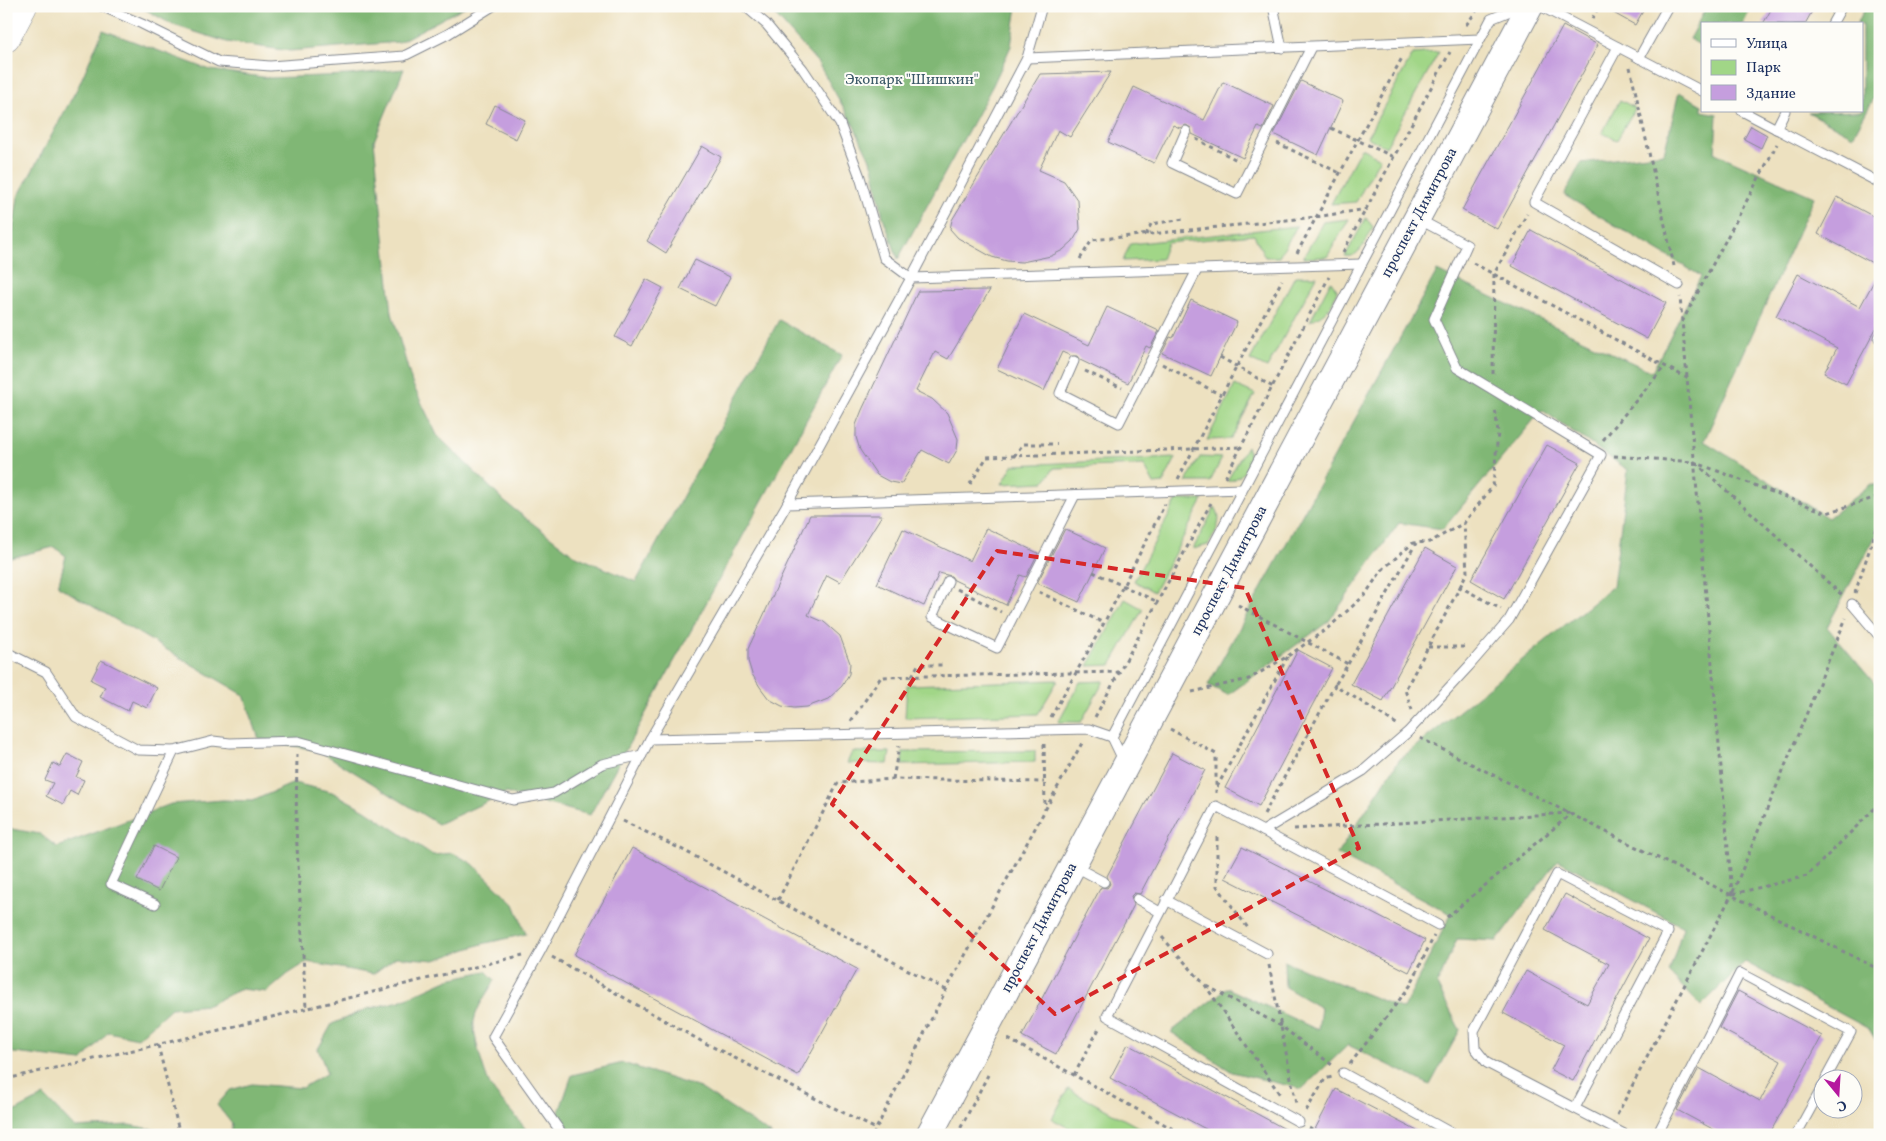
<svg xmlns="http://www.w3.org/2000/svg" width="1886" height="1141" font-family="Vollkorn,serif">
  <rect width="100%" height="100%" fill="#fdfcf7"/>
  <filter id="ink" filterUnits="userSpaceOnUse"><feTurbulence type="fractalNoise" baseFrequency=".02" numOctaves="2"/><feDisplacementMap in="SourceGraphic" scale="10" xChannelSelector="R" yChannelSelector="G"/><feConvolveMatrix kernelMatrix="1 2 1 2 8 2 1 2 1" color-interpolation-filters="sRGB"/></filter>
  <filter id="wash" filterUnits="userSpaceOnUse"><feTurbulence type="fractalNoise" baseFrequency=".0096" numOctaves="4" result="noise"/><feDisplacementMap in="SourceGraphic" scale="20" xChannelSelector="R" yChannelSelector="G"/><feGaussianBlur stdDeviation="1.12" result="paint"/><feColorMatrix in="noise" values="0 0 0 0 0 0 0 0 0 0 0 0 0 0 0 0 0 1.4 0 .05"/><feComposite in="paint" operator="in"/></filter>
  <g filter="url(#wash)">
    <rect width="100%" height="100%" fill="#ede1c0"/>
    <g fill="#a1d687" stroke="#5e8272">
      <path d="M1439,52L1386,147L1367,137L1413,54Z"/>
      <path d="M1620,100L1635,108L1617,140L1602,133Z"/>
      <path d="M1361,148L1380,158L1356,202L1331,204Z"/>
      <path d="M1366,218L1373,227C1367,238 1360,259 1345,256Z"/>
      <path d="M1349,219L1327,257L1303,258L1323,222Z"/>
      <path d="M1297,226L1279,257H1265L1254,235L1167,243L1161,259L1123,261L1130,244Z"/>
      <path d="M1295,276H1317L1267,368L1250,360Z"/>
      <path d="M1331,281L1337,290C1332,308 1326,313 1310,321Z"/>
      <path d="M1235,385L1255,394L1231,439L1207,440Z"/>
      <path d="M1247,446L1251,461C1246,471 1239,480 1227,481Z"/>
      <path d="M1200,457L1222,458L1210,482H1186Z"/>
      <path d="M1176,458L1163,483L1154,484L1144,465L1054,468L1044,482L1002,484L1013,465Z"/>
      <path d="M1177,500H1203L1154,592L1134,581Z"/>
      <path d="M1215,507C1224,520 1215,534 1208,545L1193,549Z"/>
      <path d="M1125,599L1143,609L1111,665L1088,666Z"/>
      <path d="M1058,680L1038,714L905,718L907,685Z"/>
      <path d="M1104,681L1081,722H1058L1080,682Z"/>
      <path d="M1035,751V762L902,765L903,752Z"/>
      <path d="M852,752H890L888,764L847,763Z"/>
      <path d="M1068,1089L1153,1135H1082L1052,1119Z"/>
    </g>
    <g fill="#80b774" stroke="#4e7369">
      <path d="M139,6H466L399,42L290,51L227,42L173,25Z"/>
      <path d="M767,6H1017L1011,46L993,85L898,259L883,217L873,166L853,124L818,63Z"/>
      <path d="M1707,6H1752L1743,24H1702V46L1689,39Z"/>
      <path d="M1866,6H1880V87L1853,136L1808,112L1862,111V24H1857Z"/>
      <path d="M103,30L210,70L270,78L348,75L404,69L374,141L392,313L412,383L437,435L506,503L574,555L636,582L779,320L842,355L590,815L506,793L438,824L320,751L259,739L244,695L58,586L66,556L54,547L6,559V245L12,237L18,197L79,85Z"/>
      <path d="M1679,92L1702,105V111L1717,114L1715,153L1814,197L1704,441L1828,518L1871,484L1880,485V528L1827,627L1880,690V1047L1869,1029L1745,962L1701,1006L1669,973L1683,927L1558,860L1497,941L1457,939L1437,985L1460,1030L1430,1085L1348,1045L1302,1089L1232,1072L1171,1032L1227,988L1318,1030L1321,1008L1285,987L1284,961L1403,1009L1451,914L1337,854L1399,760L1613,586L1628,470L1542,410L1443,529L1399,523L1329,621L1228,695L1208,685L1437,271L1652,372L1701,276L1564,195L1581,163L1664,153Z"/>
      <path d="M294,783L332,792L365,810L433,855L453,853L473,864L514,904L526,934L482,944L435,960L396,957L373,974L307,962L288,974L267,992L241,989L208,1005L171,1008L138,1038L108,1032L82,1061L6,1052V828L40,834L57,847L171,804L223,800L252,801Z"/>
      <path d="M486,971L495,980C488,992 477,1006 474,1021C472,1031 485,1078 491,1087C502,1104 518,1117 530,1135H230L232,1124L217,1105L230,1090L252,1084L302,1088L327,1073L318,1049L332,1024L367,1009L400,1001L449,979Z"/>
      <path d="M623,1063L700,1088L772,1135H572L558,1115L572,1075Z"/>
      <path d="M44,1096L75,1128L129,1125L162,1131L193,1132L195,1135H6V1116Z"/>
    </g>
    <g id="blocks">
      <g fill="#c59ede">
        <path d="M1601,6H1646L1635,25Z"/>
        <path d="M1773,6H1815L1805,24H1763Z"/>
        <path d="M1563,26L1598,45L1497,229L1462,210Z"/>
        <path d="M1111,72L1070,137L1058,130L1039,170L1064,181L1078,201L1080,229L1073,241L1063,250L1051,256L1022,262L1007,261L992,257L958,238L950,229L952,220L1040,74Z"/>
        <path d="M1301,81L1343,101L1318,155L1274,134Z"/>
        <path d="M1223,82L1274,106L1263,129L1258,127L1243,158L1192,134L1191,128L1186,125L1180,128L1173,125L1154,163L1108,142L1134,87L1204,120Z"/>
        <path d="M495,105L525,120L516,139L486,124Z"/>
        <path d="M1751,126L1767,135L1761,148L1744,139Z"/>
        <path d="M702,146L721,157L666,253L647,241Z"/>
        <path d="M1837,197L1880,220V267L1818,234Z"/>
        <path d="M1531,230L1666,303L1647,339L1512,266Z"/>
        <path d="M695,260L730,277L715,306L680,289Z"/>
        <path d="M1880,270V321L1846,384L1824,373L1837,348L1776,316L1798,274L1860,307Z"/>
        <path d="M646,279L663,288L632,346L615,337Z"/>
        <path d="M990,290L948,359L935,352L916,391L932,399L947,413L958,439L957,450L949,464L922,450L901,484L890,482L877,475L860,450L856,437V425L862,410L918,291Z"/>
        <path d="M1191,300L1237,322L1211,376L1162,353L1170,337L1173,338Z"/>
        <path d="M1107,307L1159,331L1150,348L1146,346L1128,383L1080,360L1077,356H1071L1062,352L1044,391L997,369L1024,314L1089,345Z"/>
        <path d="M1547,445L1580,463L1504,599L1471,580Z"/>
        <path d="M810,515H882L840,582L827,575L808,615L824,622L840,636L850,663L849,674L842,686L828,699L807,707L794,708L782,706L769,699L760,687L752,674L748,661V649Z"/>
        <path d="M986,528L1038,553L1026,577L1020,575L1006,605L954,580L951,576L939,573L924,606L877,584L903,529L970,561Z"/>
        <path d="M1065,529L1105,548L1079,602L1037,583Z"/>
        <path d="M1425,548L1457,566L1383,701L1351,684Z"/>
        <path d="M1298,650L1332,668L1259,806L1225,788Z"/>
        <path d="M101,660L157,688L147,708L132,701L128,711L100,697L105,687L91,680Z"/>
        <path d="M1172,753L1205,770L1140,894L1134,893L1131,896L1134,905L1056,1054L1022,1036L1101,887L1107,888L1110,884L1107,876Z"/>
        <path d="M67,754L83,762L76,777L84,780L77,795L70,791L63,805L46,796L53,783L45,780L53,763L60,767Z"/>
        <path d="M154,846L176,857L159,891L137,880Z"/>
        <path d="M1242,847L1425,940L1409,972L1225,878Z"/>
        <path d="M632,848L857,969L798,1076L574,955Z"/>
        <path d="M1565,894L1649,939L1573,1081L1551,1070L1564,1045L1503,1013L1526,971L1587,1004L1609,964L1545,930Z"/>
        <path d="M1738,991L1822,1036L1769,1135H1724L1677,1110L1699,1068L1760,1101L1781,1061L1719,1028Z"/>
        <path d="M1128,1044L1296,1135H1217L1110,1078Z"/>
        <path d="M1336,1089L1359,1101L1425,1135H1312Z"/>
      </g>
    </g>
  </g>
  <g filter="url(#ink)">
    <use href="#blocks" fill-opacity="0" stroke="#84888f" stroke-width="1"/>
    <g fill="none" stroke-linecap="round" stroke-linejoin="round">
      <defs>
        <g id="service">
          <path d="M101,6L142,24L219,62L270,66L404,56L448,34L493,6"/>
          <path d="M745,6L766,24L803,69L840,124L860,177L884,258L911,278L1361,264"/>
          <path d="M1273,6L1282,48"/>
          <path d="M1540,6L1702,91"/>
          <path d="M1832,24L1842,6"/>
          <path d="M1618,47L1534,202L1679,285"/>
          <path d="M1027,58L1480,39"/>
          <path d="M1639,58L1668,6"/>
          <path d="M1742,111L1880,183"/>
          <path d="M1776,129L1785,111"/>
          <path d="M1186,131L1172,163L1237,194L1311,47"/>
          <path d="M1879,338L1880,336"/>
          <path d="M1074,361L1060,393L1119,423L1197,270"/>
          <path d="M787,504L1242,489"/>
          <path d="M948,581L932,617L997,648L1075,495"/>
          <path d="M1852,604L1880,637"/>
          <path d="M6,652L46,672L76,717L138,750L174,751L213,741L230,743L298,741L513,800L554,793L602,764L642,755"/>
          <path d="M650,739L1089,729L1112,737"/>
          <path d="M1123,760L1112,737L1491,19L1522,6"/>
          <path d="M1263,831L1438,925"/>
          <path d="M1074,866L1104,882"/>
          <path d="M1137,899L1160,912"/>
          <path d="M1166,900L1267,954"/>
          <path d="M155,904L111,884L174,751"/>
          <path d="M1343,1073L1455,1135"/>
          <path d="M1575,1108L1668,932L1557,874L1474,1031L1475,1048L1487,1063L1626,1135"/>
          <path d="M1299,1122L1107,1016L1216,806L1263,831L1363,771L1408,732L1469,666L1509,620L1601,455L1457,368L1434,319L1467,245L1420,220"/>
          <path d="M563,1135L493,1037L541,950L650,739L787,504L911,278L1027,58L1042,6"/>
          <path d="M1657,1135L1740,973L1851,1032L1826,1078"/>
          <path d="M1796,1135L1824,1084"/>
        </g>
        <path id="secondary" d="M929,1135L1530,6"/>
        <path id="trunk" d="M6,38L23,6"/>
      </defs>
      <use href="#service" stroke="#84888f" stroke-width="11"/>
      <use href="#secondary" stroke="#84888f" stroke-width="28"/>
      <use href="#trunk" stroke="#84888f" stroke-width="29"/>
      <g stroke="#84888f" stroke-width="3" stroke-dasharray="4 4" stroke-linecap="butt">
        <path d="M1592,19L1599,6"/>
        <path d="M1466,25L1480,6"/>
        <path d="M1630,67L1674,266"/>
        <path d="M1331,128L1394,157"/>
        <path d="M1196,139L1239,161"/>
        <path d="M1277,143L1340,173"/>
        <path d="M1146,235L1151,224L1184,219"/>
        <path d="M1343,252L1450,52"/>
        <path d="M1297,253L1403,56"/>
        <path d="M1080,259L1092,240L1316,217L1367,209"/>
        <path d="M1473,263L1687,378"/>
        <path d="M1682,322L1777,144"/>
        <path d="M1220,357L1273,387"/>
        <path d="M1162,364L1221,395"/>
        <path d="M1085,371L1122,388"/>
        <path d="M1493,374L1494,274L1527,214"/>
        <path d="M1603,440L1665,366"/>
        <path d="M1014,456L1023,444H1057"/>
        <path d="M1614,456L1694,462L1827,513L1880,496"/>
        <path d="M1696,463L1842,595"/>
        <path d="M1225,478L1329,277"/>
        <path d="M1178,479L1282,280"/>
        <path d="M970,484L987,457L1241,447"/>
        <path d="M1093,572L1158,602"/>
        <path d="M1460,587L1467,572L1464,523"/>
        <path d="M957,589L1001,612"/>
        <path d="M1039,592L1104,623"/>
        <path d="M1855,593L1880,518"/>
        <path d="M1238,605L1348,664L1335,685"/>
        <path d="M1428,647H1468"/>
        <path d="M1348,664L1416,543"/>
        <path d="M912,676L918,665H942"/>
        <path d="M1192,692L1249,679L1288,656L1328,628L1364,596L1382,570L1413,543L1430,542L1464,523L1493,486L1498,433L1495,407"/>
        <path d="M1412,710L1405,690L1460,587L1501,609"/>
        <path d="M1051,717L1104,623L1165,504"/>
        <path d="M1095,717L1211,503"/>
        <path d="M851,721L881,677L1119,672"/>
        <path d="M1170,729L1216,754V793"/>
        <path d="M1420,738L1880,970"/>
        <path d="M1044,744L1045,810"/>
        <path d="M297,754L296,828L306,1008"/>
        <path d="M893,779L899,746"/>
        <path d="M1217,787L1288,656"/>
        <path d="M1264,814L1335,685L1398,725"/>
        <path d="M623,821L681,849L946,990"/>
        <path d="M1294,829L1570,813"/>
        <path d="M1217,837V886L1248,928"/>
        <path d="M1733,892L1846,618"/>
        <path d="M1733,894L1807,876L1880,803"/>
        <path d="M778,900L838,783L893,779L1044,782"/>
        <path d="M1447,917L1571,814"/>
        <path d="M1162,937L1205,985L1281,1096"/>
        <path d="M552,957L701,1041L876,1129"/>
        <path d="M1269,965L1296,1104"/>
        <path d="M1207,986L1281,1026L1332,1065"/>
        <path d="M1008,1039L1184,1135"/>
        <path d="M158,1045L180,1135"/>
        <path d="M1350,1064L1410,986L1434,936"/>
        <path d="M1074,1075L1100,1027"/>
        <path d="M6,1079L195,1036L523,955"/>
        <path d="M1306,1111L1325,1079L1332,1077"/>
        <path d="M1617,1115L1732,894L1680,297"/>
        <path d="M1309,1128L1319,1135"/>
        <path d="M873,1135L946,990L1082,743"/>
        <path d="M957,1135L988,1075"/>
      </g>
      <use href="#service" stroke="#fff" stroke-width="9"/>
      <use href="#secondary" stroke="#fff" stroke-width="26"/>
      <use href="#trunk" stroke="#fff" stroke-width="28"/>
    </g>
  </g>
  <path fill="none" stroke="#d62828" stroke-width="4" stroke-dasharray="10 6" stroke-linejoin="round" d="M997,551L1245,588L1359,848L1055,1014L832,804Z"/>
  <g text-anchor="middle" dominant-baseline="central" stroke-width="4" stroke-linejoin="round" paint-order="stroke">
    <g font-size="15" fill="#3c5968" stroke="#fdfcf7">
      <text x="912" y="80">Экопарк "Шишкин"</text>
    </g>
    <g font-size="15" fill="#1b2f5e" stroke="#fdfcf7">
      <text transform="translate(1420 213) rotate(-62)">проспект Димитрова</text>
      <text transform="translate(1230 571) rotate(-62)">проспект Димитрова</text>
      <text transform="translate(1040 928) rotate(-62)">проспект Димитрова</text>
    </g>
  </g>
  <rect width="1886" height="1141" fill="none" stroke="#fdfcf7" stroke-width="25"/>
  <rect x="1701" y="22" width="162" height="90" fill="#fdfcf7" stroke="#a3aaba"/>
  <rect x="1711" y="39" width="25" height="8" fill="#ffffff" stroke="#a3aaba"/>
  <text x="1746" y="48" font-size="15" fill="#1b2f5e">Улица</text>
  <rect x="1711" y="60" width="25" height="15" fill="#a1d687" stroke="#a3aaba"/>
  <text x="1746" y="72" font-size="15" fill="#1b2f5e">Парк</text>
  <rect x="1711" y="85" width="25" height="15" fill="#c59ede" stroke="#a3aaba"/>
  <text x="1746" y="98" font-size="15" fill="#1b2f5e">Здание</text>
  <g transform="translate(1838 1094) rotate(162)"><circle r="24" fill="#fdfcf7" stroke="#a3aaba"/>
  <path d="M0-4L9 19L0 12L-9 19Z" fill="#b5179e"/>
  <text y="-8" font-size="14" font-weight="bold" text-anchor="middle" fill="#1b2f5e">С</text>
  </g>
</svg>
